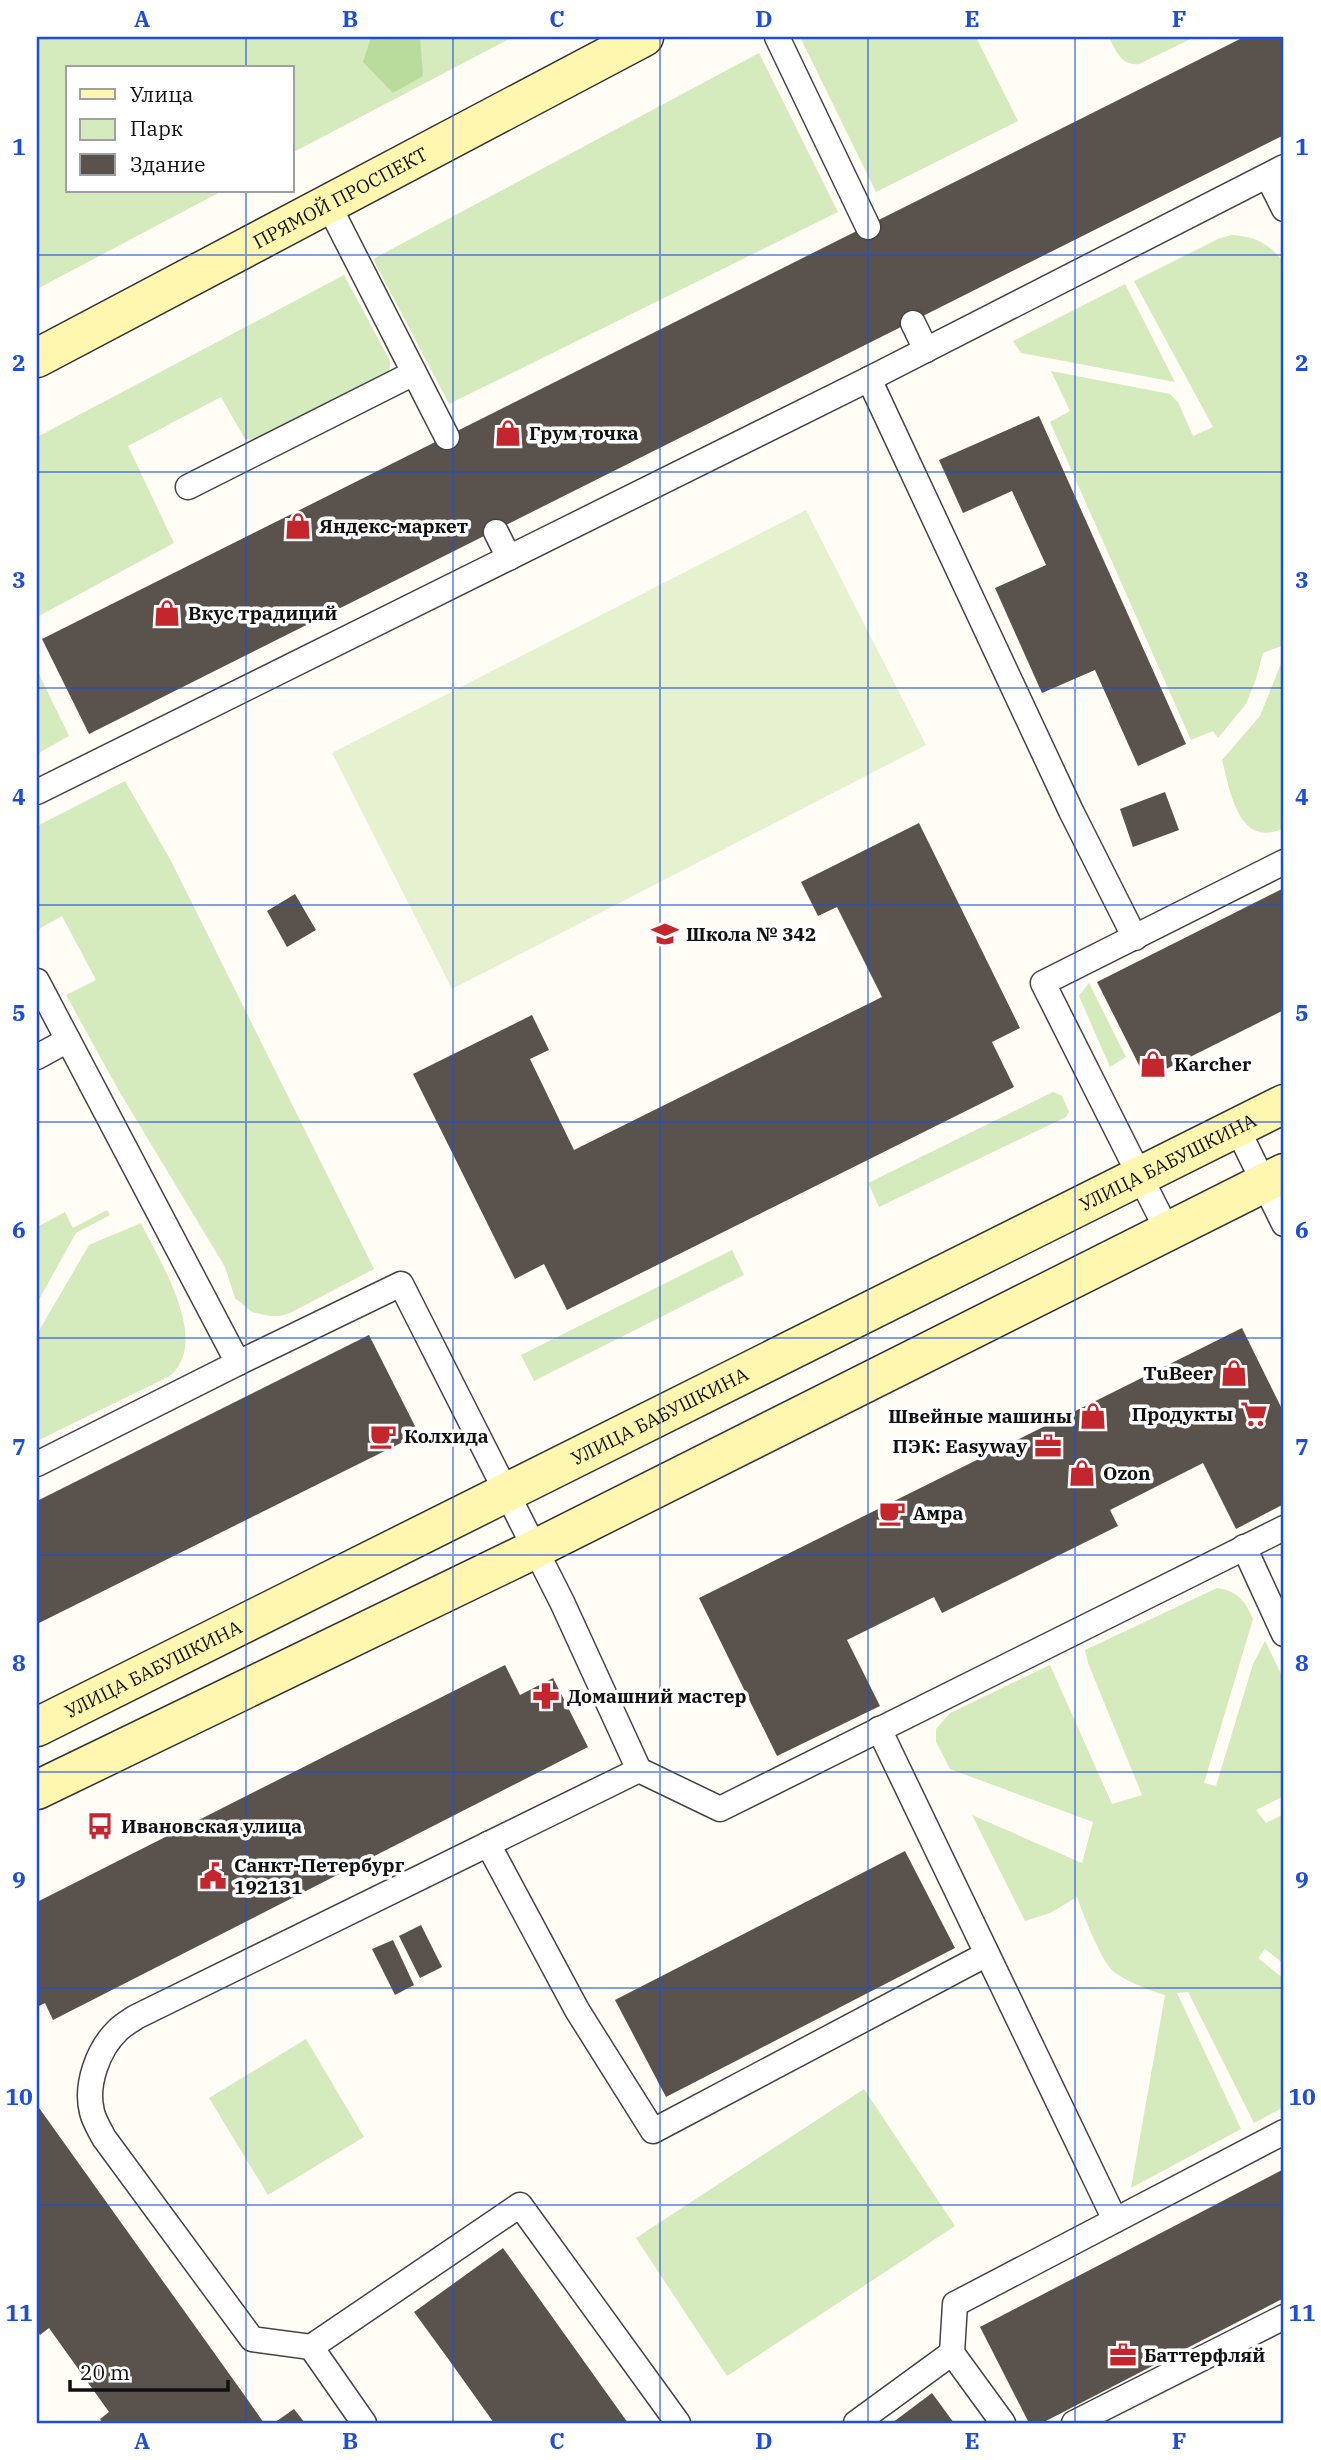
<svg xmlns="http://www.w3.org/2000/svg" width="1321" height="2460" font-family="'IBM Plex Serif',serif">
  <rect width="100%" height="100%" fill="#fffdf5"/>
  <g fill="#d5ebbd">
    <path d="M37,37H513L292,153V68H68V191H222L37,289Z"/>
    <path d="M800,37H976L1018,121L876,192Z"/>
    <path d="M1109,37H1195L1139,64C1121,66 1116,51 1109,37Z"/>
    <path d="M759,53L838,212L449,404L373,259Z"/>
    <path d="M1232,235C1255,236 1270,244 1284,263V645L1263,653L1256,679L1246,704L1218,738L1213,731L1191,740L1050,422L1070,411L1051,371L1170,394L1178,402L1193,436L1213,427L1134,281L1220,238Z"/>
    <path d="M344,275L388,357L390,362L389,375L255,440L245,439L221,397L128,446L174,543L37,617V437Z"/>
    <path d="M1125,284L1175,382L1021,353L1013,341Z"/>
    <path d="M1284,656V828C1238,850 1230,790 1222,760L1260,716Z"/>
    <path d="M37,670L69,736L37,754Z"/>
    <path d="M125,781L170,859L374,1269L290,1313L280,1316H269L252,1312L235,1298L225,1267L119,1091L66,995L96,980L62,916L37,930V826Z"/>
    <path d="M1089,983L1126,1057L1110,1067L1079,996Z"/>
    <path d="M1053,1092L1062,1096L1069,1112L1066,1117L879,1207L868,1183Z"/>
    <path d="M107,1210L110,1215L76,1233L37,1303V1227L65,1212L73,1228Z"/>
    <path d="M141,1223C158,1258 202,1327 179,1365C177,1370 172,1374 168,1377L37,1441V1334L89,1245Z"/>
    <path d="M732,1250L744,1275L534,1381L521,1355Z"/>
    <path d="M1217,1588C1238,1591 1245,1601 1253,1619L1204,1783L1216,1786L1253,1664L1265,1641L1284,1680V1796L1256,1810L1266,1823L1284,1814V1859H1282L1284,1881V1964L1265,1949L1258,1958L1284,1979V2107L1254,2123L1188,1992L1177,1993L1241,2129L1131,2188L1165,1995C1151,1991 1119,1979 1110,1968C1098,1952 1084,1917 1077,1897L1050,1913L1025,1921L972,1815L1082,1863L1093,1822L950,1769L936,1742V1729L950,1713L1050,1665L1112,1804L1142,1795L1088,1663L1085,1650Z"/>
    <path d="M306,2039L364,2137L268,2195L209,2098Z"/>
    <path d="M864,2089L955,2226L727,2376L636,2238Z"/>
  </g>
  <path fill="#b9dc9c" d="M371,37H420L423,76L393,93L363,62Z"/>
  <path fill="#e6f2cf" d="M806,510L926,745L452,989L332,753Z"/>
  <g fill="#5a524d">
    <path d="M1244,37H1280L1284,45V135L89,734L42,639Z"/>
    <path d="M1039,416L1186,744L1138,766L1095,670L1042,693L995,588L1046,565L1012,491L963,513L939,460Z"/>
    <path d="M1165,792L1179,830L1133,847L1120,809Z"/>
    <path d="M919,823L1020,1028L992,1042L1014,1087L567,1310L544,1264L515,1279L413,1074L532,1015L549,1050L530,1059L574,1150L882,997L837,907L818,916L801,882Z"/>
    <path d="M1284,888V1010L1146,1079L1097,982Z"/>
    <path d="M295,894L316,930L287,947L267,911Z"/>
    <path d="M1242,1328L1284,1413V1504L1236,1529L1203,1463L1110,1510L1118,1526L942,1613L934,1597L847,1640L880,1706L777,1756L699,1598Z"/>
    <path d="M369,1335L419,1434L37,1624V1501Z"/>
    <path d="M505,1665L520,1695L553,1678L588,1747L53,2020L45,2003L37,2007V1902Z"/>
    <path d="M905,1851L955,1948L666,2097L615,2000Z"/>
    <path d="M421,1925L442,1967L420,1978L399,1936Z"/>
    <path d="M393,1940L414,1985L395,1995L372,1949Z"/>
    <path d="M37,2105L245,2396L264,2423H103L100,2419L109,2412L49,2328L40,2335L37,2330Z"/>
    <path d="M1284,2169V2298L1042,2423H1029L980,2327Z"/>
    <path d="M503,2248L628,2423H494L449,2360L414,2312Z"/>
    <path d="M932,2393L954,2423H892Z"/>
    <path d="M294,2409L305,2423H274Z"/>
  </g>
  <g fill="none" stroke-linecap="round" stroke-linejoin="round">
    <defs>
      <g id="lane">
        <path d="M777,37L868,227"/>
        <path d="M1268,177L1284,209"/>
        <path d="M328,204L447,437"/>
        <path d="M913,323L926,350"/>
        <path d="M869,379L1071,811L1135,938"/>
        <path d="M188,487L414,373"/>
        <path d="M496,532L509,558"/>
        <path d="M37,792L869,379L1284,167"/>
        <path d="M37,981L238,1363"/>
        <path d="M37,1057L68,1040"/>
        <path d="M1237,1128L1284,1224"/>
        <path d="M1167,1230L1043,983L1284,862"/>
        <path d="M37,1464L238,1363L401,1284L562,1602L639,1770L720,1809L1284,1528"/>
        <path d="M1244,1547L1284,1634"/>
        <path d="M879,1729L1115,2220"/>
        <path d="M488,1844L577,2010L653,2131L987,1954"/>
        <path d="M311,2347L520,2205L678,2423"/>
        <path d="M952,2353L1003,2423"/>
        <path d="M364,2423L311,2347L252,2339L104,2138C100,2130 94,2121 92,2112C85,2085 98,2049 118,2030C123,2025 130,2021 136,2017L639,1770"/>
        <path d="M856,2423L952,2353L955,2304L1284,2132"/>
        <path d="M1074,2423L1284,2317"/>
      </g>
      <g id="secondary">
        <path id="s1" d="M37,358L644,37"/>
        <path id="s2" d="M37,1727L1284,1104"/>
        <path d="M37,1790L535,1549L1284,1173"/>
      </g>
    </defs>
    <use href="#lane" stroke="#444" stroke-width="27"/>
    <use href="#secondary" stroke="#333" stroke-width="41"/>
    <use href="#lane" stroke="#fff" stroke-width="24"/>
    <use href="#secondary" stroke="#fff6b0" stroke-width="38"/>
  </g>
  <path fill="none" stroke="#1d4ed8" stroke-width="2" stroke-opacity="0.55" d="M246,37V68M453,37V2423M660,37V2423M868,37V2423M1075,37V2423M246,191V2423M37,255H1284M37,472H1284M37,688H1284M37,905H1284M37,1122H1284M37,1338H1284M37,1555H1284M37,1772H1284M37,1988H1284M37,2205H1284"/>
  <defs>
    <symbol id="shop-bare" viewBox="-9 -9 18 18"><path d="M-5-2.5h2.3a2.7 3.5 0 0 1 5.4 0H5L5.5 6h-11ZM-1.5-2.5h3a1.5 2.3 0 0 0-3 0Z" fill="#c4262e" stroke="#fff" stroke-width="2.5" paint-order="stroke"/></symbol>
    <symbol id="school-bare" viewBox="-9 -9 18 18"><path d="M0-5L7-2L0 1L-7-2ZM-4 1L0 2.5L4 1V4Q0 6-4 4Z" fill="#c4262e" stroke="#fff" stroke-width="2.5" paint-order="stroke"/></symbol>
    <symbol id="supermarket-bare" viewBox="-9 -9 18 18"><path d="M-6-5.5h2.5l.6 2H6L4.5 2H-2.5L-4.4-4H-6ZM-1.5 3.2a1.3 1.3 0 1 0 .1 0ZM3 3.2a1.3 1.3 0 1 0 .1 0Z" fill="#c4262e" stroke="#fff" stroke-width="2.5" paint-order="stroke"/></symbol>
    <symbol id="cafe-bare" viewBox="-9 -9 18 18"><path d="M-5.5-4.5H6V0H3Q3 3.5 0 3.5H-2.5Q-5.5 3.5-5.5 0ZM3-3.2v2h1.7v-2ZM-6 4.5H4V6H-6Z" fill="#c4262e" stroke="#fff" stroke-width="2.5" paint-order="stroke"/></symbol>
    <symbol id="office-bare" viewBox="-9 -9 18 18"><path d="M-6-3h4V-5.5h4V-3h4V5H-6ZM-1-4.5V-3h2v-1.5ZM-6 0V1H6V0Z" fill="#c4262e" stroke="#fff" stroke-width="2.5" paint-order="stroke"/></symbol>
    <symbol id="pharmacy-bare" viewBox="-9 -9 18 18"><path d="M-2-6h4v4h4v4h-4v4h-4v-4h-4v-4h4Z" fill="#c4262e" stroke="#fff" stroke-width="2.5" paint-order="stroke"/></symbol>
    <symbol id="bus-bare" viewBox="-9 -9 18 18"><path d="M-5-6H5V4H4V6H2V4H-2V6H-4V4H-5ZM-3.5-4V0h7V-4ZM-3.5 1.2v1.5H-2V1.2ZM2 1.2v1.5H3.5V1.2Z" fill="#c4262e" stroke="#fff" stroke-width="2.5" paint-order="stroke"/></symbol>
    <symbol id="civic-bare" viewBox="-9 -9 18 18"><path d="M-.6-6.5H3V-4.5H.6V-3L4-1V1h2V6H-6V1h2V-1L-.6-3ZM-1.2 2.5V6h2.4V2.5Z" fill="#c4262e" stroke="#fff" stroke-width="2.5" paint-order="stroke"/></symbol>
  </defs>
  <g fill-rule="evenodd">
    <use href="#shop-bare" x="489" y="414" width="38" height="38"/>
    <use href="#shop-bare" x="279" y="507" width="38" height="38"/>
    <use href="#shop-bare" x="148" y="594" width="38" height="38"/>
    <use href="#school-bare" x="646" y="915" width="38" height="38"/>
    <use href="#shop-bare" x="1134" y="1045" width="38" height="38"/>
    <use href="#shop-bare" x="1215" y="1354" width="38" height="38"/>
    <use href="#supermarket-bare" x="1235" y="1395" width="38" height="38"/>
    <use href="#shop-bare" x="1074" y="1397" width="38" height="38"/>
    <use href="#cafe-bare" x="364" y="1417" width="38" height="38"/>
    <use href="#office-bare" x="1029" y="1427" width="38" height="38"/>
    <use href="#shop-bare" x="1063" y="1454" width="38" height="38"/>
    <use href="#cafe-bare" x="873" y="1494" width="38" height="38"/>
    <use href="#pharmacy-bare" x="527" y="1677" width="38" height="38"/>
    <use href="#bus-bare" x="81" y="1807" width="38" height="38"/>
    <use href="#civic-bare" x="194" y="1857" width="38" height="38"/>
    <use href="#office-bare" x="1104" y="2336" width="38" height="38"/>
  </g>
  <g text-anchor="middle" dominant-baseline="central" stroke-width="7" stroke-linejoin="round" paint-order="stroke">
    <g font-size="19" fill="#111" stroke="#fff">
      <text stroke="none"><textPath href="#s1" startOffset="343">ПРЯМОЙ ПРОСПЕКТ</textPath></text>
      <text stroke="none"><textPath href="#s2" startOffset="1264">УЛИЦА БАБУШКИНА</textPath></text>
      <text stroke="none"><textPath href="#s2" startOffset="696">УЛИЦА БАБУШКИНА</textPath></text>
      <text stroke="none"><textPath href="#s2" startOffset="130">УЛИЦА БАБУШКИНА</textPath></text>
    </g>
    <g font-size="19" font-weight="bold" fill="#111" stroke="#fff" text-anchor="start">
      <text x="529" y="433">Грум точка</text>
      <text x="319" y="526">Яндекс-маркет</text>
      <text x="188" y="613">Вкус традиций</text>
      <text x="686" y="934">Школа № 342</text>
      <text x="1174" y="1064">Karcher</text>
      <text x="1213" y="1373" text-anchor="end">TuBeer</text>
      <text x="1233" y="1414" text-anchor="end">Продукты</text>
      <text x="1072" y="1416" text-anchor="end">Швейные машины</text>
      <text x="404" y="1436">Колхида</text>
      <text x="1027" y="1446" text-anchor="end">ПЭК: Easyway</text>
      <text x="1103" y="1473">Ozon</text>
      <text x="913" y="1513">Амра</text>
      <text x="567" y="1696">Домашний мастер</text>
      <text x="121" y="1826">Ивановская улица</text>
      <text x="234" y="1865">Санкт-Петербург<tspan x="234" dy="22">192131</tspan></text>
      <text x="1144" y="2355">Баттерфляй</text>
    </g>
  </g>
  <rect width="1321" height="2460" fill="none" stroke="#ffffff" stroke-width="77"/>
  <rect x="66" y="66" width="228" height="126" fill="#ffffff" stroke="#a0a0a0" stroke-width="2"/>
  <rect x="80" y="89" width="35" height="10" fill="#fff6b0" stroke="#a0a0a0" stroke-width="2"/>
  <text x="130" y="102" font-size="21" fill="#111111">Улица</text>
  <rect x="80" y="119" width="35" height="21" fill="#d5ebbd" stroke="#a0a0a0" stroke-width="2"/>
  <text x="130" y="136" font-size="21" fill="#111111">Парк</text>
  <rect x="80" y="154" width="35" height="21" fill="#5a524d" stroke="#a0a0a0" stroke-width="2"/>
  <text x="130" y="172" font-size="21" fill="#111111">Здание</text>
  <path d="M70 2380v10h158v-10" fill="none" stroke="#111111" stroke-width="3.5"/>
  <text x="80" y="2380" font-size="21" fill="#111111" stroke="#ffffff" stroke-width="5" paint-order="stroke">20 m</text>
  <rect x="38" y="38" width="1244" height="2384" fill="none" stroke="#1d4ed8" stroke-width="2.5"/>
  <g font-size="23" text-anchor="middle" font-weight="bold" fill="#1d4ed8">
    <text x="142" y="27">A</text>
    <text x="350" y="27">B</text>
    <text x="557" y="27">C</text>
    <text x="764" y="27">D</text>
    <text x="972" y="27">E</text>
    <text x="1179" y="27">F</text>
    <text x="19" y="155">1</text>
    <text x="1302" y="155">1</text>
    <text x="19" y="371">2</text>
    <text x="1302" y="371">2</text>
    <text x="19" y="588">3</text>
    <text x="1302" y="588">3</text>
    <text x="19" y="805">4</text>
    <text x="1302" y="805">4</text>
    <text x="19" y="1021">5</text>
    <text x="1302" y="1021">5</text>
    <text x="19" y="1238">6</text>
    <text x="1302" y="1238">6</text>
    <text x="19" y="1455">7</text>
    <text x="1302" y="1455">7</text>
    <text x="19" y="1671">8</text>
    <text x="1302" y="1671">8</text>
    <text x="19" y="1888">9</text>
    <text x="1302" y="1888">9</text>
    <text x="19" y="2105">10</text>
    <text x="1302" y="2105">10</text>
    <text x="19" y="2321">11</text>
    <text x="1302" y="2321">11</text>
    <text x="142" y="2449">A</text>
    <text x="350" y="2449">B</text>
    <text x="557" y="2449">C</text>
    <text x="764" y="2449">D</text>
    <text x="972" y="2449">E</text>
    <text x="1179" y="2449">F</text>
  </g>
</svg>
